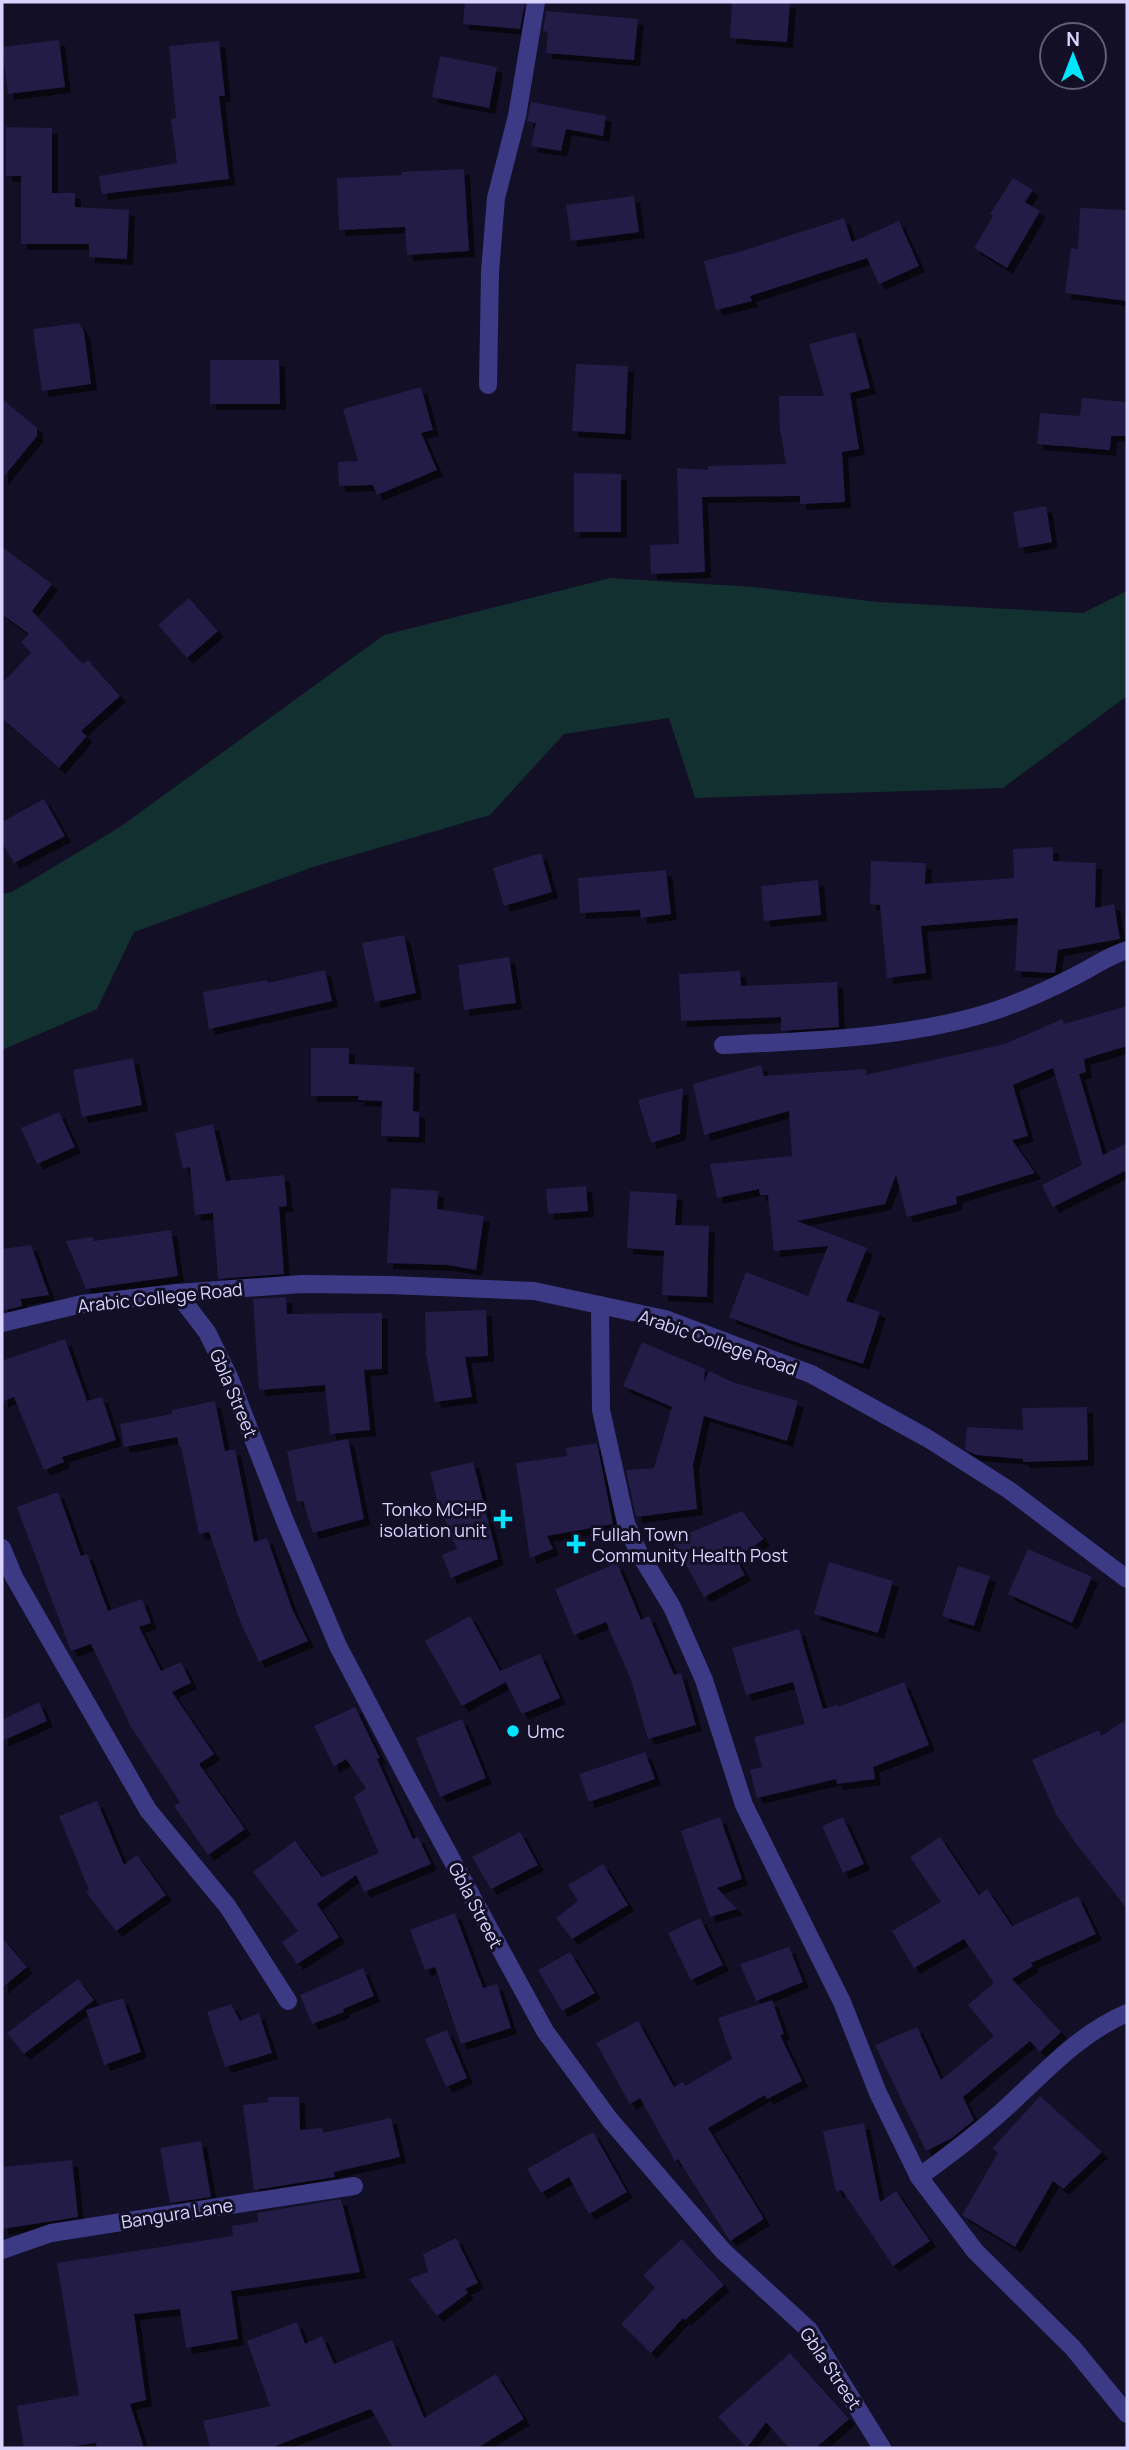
<svg xmlns="http://www.w3.org/2000/svg" width="1129" height="2450" font-family="Manrope,sans-serif">
  <defs>
    <filter id="shadow"><feDropShadow dx="6" dy="6" stdDeviation="0" flood-color="#0009"/></filter>
  </defs>
  <rect width="100%" height="100%" fill="#130f26"/>
  <path fill="#12302f" d="M610,578L753,587L878,602L1083,613L1127,591V696L1003,788L695,798L669,718L564,734L490,815L313,867L134,932L97,1009L2,1050V894L12,892L120,827L384,635Z"/>
  <g fill="#241b47" filter="url(#shadow)">
    <path d="M465,2H525L520,29L463,24Z"/>
    <path d="M732,2H790L787,42L730,38Z"/>
    <path d="M546,11L638,19L634,60L546,53L548,32L543,31Z"/>
    <path d="M59,40L65,87L8,94L2,47Z"/>
    <path d="M219,41L225,96H219L229,179L102,194L99,176L177,163L171,119L176,118L169,46Z"/>
    <path d="M440,56L497,67L489,108L432,97Z"/>
    <path d="M531,102L606,116L603,136L566,129L561,151L531,146L536,123L527,121Z"/>
    <path d="M6,127L52,128V193H75V207L129,210L127,259L89,257V244H21V176H6Z"/>
    <path d="M464,169L469,251L407,255L405,227L339,230L337,178L402,175V172Z"/>
    <path d="M1013,178L1033,190L1025,202L1040,211L1007,268L974,248L993,216L990,214Z"/>
    <path d="M634,196L639,232L571,241L566,205Z"/>
    <path d="M1080,208L1127,210V301L1065,293L1071,248L1078,249Z"/>
    <path d="M844,218L852,242L899,221L919,266L879,284L867,258L750,296L752,301L716,310L704,261L742,251Z"/>
    <path d="M79,323L84,332L91,384L42,391L33,329Z"/>
    <path d="M855,332L870,388L850,393L859,449L842,452L845,502L800,504V496L702,497L705,572L651,574L650,545L679,544L677,468L708,470V466L786,464L780,429L779,396H824L809,344Z"/>
    <path d="M210,360H279L280,404H210Z"/>
    <path d="M576,364L628,366L625,434L572,431Z"/>
    <path d="M421,387L433,430L421,433L437,470L377,495L373,485L339,486L338,462L358,461L343,409Z"/>
    <path d="M1082,398L1127,402V436H1111L1110,450L1037,444L1040,413L1080,416Z"/>
    <path d="M2,399L37,428V436L2,479Z"/>
    <path d="M574,473L621,474V532H574Z"/>
    <path d="M1046,506L1052,542L1019,548L1013,512Z"/>
    <path d="M2,547L52,584L32,611L83,664L88,660L120,696L81,731L87,736L59,768L2,718V683L31,653L21,642L29,634L2,614Z"/>
    <path d="M189,598L218,631L187,658L158,625Z"/>
    <path d="M44,799L65,836L14,863L2,842V822Z"/>
    <path d="M1053,847V861L1096,863L1095,908L1114,904L1120,939L1058,950L1055,973L1015,971L1018,918L921,926L926,973L887,978L880,905L870,904L871,861L926,863L925,884L1014,878L1013,849Z"/>
    <path d="M541,853L552,892L504,906L493,868Z"/>
    <path d="M666,870L671,914L641,918L640,910L580,913L578,878Z"/>
    <path d="M818,880L821,915L764,921L761,886Z"/>
    <path d="M404,935L416,993L375,1002L362,943Z"/>
    <path d="M509,957L516,1003L464,1010L458,965Z"/>
    <path d="M325,970L332,1001L209,1029L203,992L267,980L268,983Z"/>
    <path d="M740,971L741,986L837,982L839,1027L781,1031V1017L681,1021L679,974Z"/>
    <path d="M1127,1006V1046L1084,1059L1086,1072L1079,1074L1103,1155L1127,1143V1170L1053,1207L1042,1185L1082,1165L1053,1068L1013,1085L1028,1136L1012,1140L1035,1173L956,1197L957,1204L907,1217L896,1175L885,1204L797,1221L867,1248L846,1301L880,1312L863,1364L790,1340L729,1317L746,1272L808,1296L828,1246L774,1251L768,1195H760L759,1189L717,1198L710,1164L792,1156L789,1111L704,1135L693,1084L761,1065L764,1076L866,1069V1075L1005,1044L1062,1019L1064,1024Z"/>
    <path d="M311,1048H349V1064L414,1067L413,1111L419,1112V1137L381,1136L382,1101L358,1100L359,1096H311Z"/>
    <path d="M133,1058L142,1105L82,1117L73,1070Z"/>
    <path d="M683,1088L680,1134L651,1143L638,1100Z"/>
    <path d="M59,1112L75,1147L37,1164L21,1128Z"/>
    <path d="M213,1124L226,1181L284,1175L287,1206L279,1207L284,1274L218,1279L213,1213L195,1215L190,1167L183,1169L175,1133Z"/>
    <path d="M586,1186L588,1211L548,1214L546,1189Z"/>
    <path d="M391,1188L438,1191L437,1209L484,1216L476,1270L448,1265L387,1263Z"/>
    <path d="M630,1191L677,1194L675,1225L709,1226L708,1257H706L708,1258L707,1297L662,1295L664,1251L627,1248Z"/>
    <path d="M171,1230L178,1276L86,1289L66,1241L93,1237L94,1241Z"/>
    <path d="M31,1245L49,1295L21,1299L22,1306L2,1311V1249Z"/>
    <path d="M286,1297L287,1314L382,1313V1369L364,1370L370,1430L330,1434L325,1385L259,1390L253,1299Z"/>
    <path d="M486,1310L488,1356L465,1357L472,1397L435,1402L426,1354L425,1312Z"/>
    <path d="M65,1339L87,1401L102,1397L116,1440L62,1457L64,1462L44,1470L14,1397L2,1402V1361Z"/>
    <path d="M642,1342L705,1369L704,1382L709,1371L735,1383L798,1401L787,1441L704,1416L693,1465L697,1509L636,1517L626,1470L654,1468L672,1407L623,1386Z"/>
    <path d="M215,1401L225,1451L235,1449L254,1542L267,1538L292,1609L308,1641L259,1662L240,1621L209,1532L199,1534L181,1446H179L177,1437L124,1447L120,1424L172,1414V1410Z"/>
    <path d="M1087,1407L1088,1460L1023,1462V1459L976,1455L965,1449L967,1427L1023,1430L1022,1408Z"/>
    <path d="M348,1439L364,1519L313,1533L303,1501L297,1502L287,1451Z"/>
    <path d="M597,1443L613,1524L547,1536L553,1549L530,1558L516,1463L567,1456L566,1448Z"/>
    <path d="M473,1462L498,1559L451,1578L442,1555L457,1549L438,1503L430,1472Z"/>
    <path d="M58,1492L81,1556L87,1554L108,1611L142,1599L151,1623L139,1627L161,1671L181,1662L191,1683L172,1692L214,1754L199,1764L245,1829L208,1855L174,1806L180,1802L131,1727L91,1644L71,1651L17,1507Z"/>
    <path d="M742,1511L764,1539L736,1559L745,1575L704,1597L672,1540Z"/>
    <path d="M1028,1549L1092,1577L1072,1623L1008,1594Z"/>
    <path d="M829,1562L893,1581L878,1633L814,1614Z"/>
    <path d="M617,1563L641,1620L649,1616L674,1675L681,1673L696,1725L648,1739L631,1680L606,1622L574,1635L555,1589Z"/>
    <path d="M958,1566L990,1576L974,1626L942,1616Z"/>
    <path d="M470,1616L506,1682L462,1706L425,1641Z"/>
    <path d="M799,1629L823,1709L837,1705L838,1707L904,1682L929,1745L873,1767L875,1779L837,1784L836,1779L757,1798L750,1770L762,1767L754,1737L805,1724L793,1682L746,1695L732,1648Z"/>
    <path d="M540,1654L560,1698L522,1714L500,1671Z"/>
    <path d="M39,1702L47,1721L2,1741V1720Z"/>
    <path d="M355,1707L380,1758L377,1759L413,1839L418,1837L431,1864L364,1892L356,1875L317,1904L339,1937L297,1964L282,1942L298,1931L253,1872L295,1841L322,1877L379,1853L354,1797L366,1788L346,1759L334,1767L314,1726Z"/>
    <path d="M462,1719L486,1778L440,1797L416,1738Z"/>
    <path d="M1127,1719V1909L1075,1842L1056,1814L1032,1760L1099,1730L1101,1736Z"/>
    <path d="M645,1752L655,1779L589,1802L579,1774Z"/>
    <path d="M97,1801L124,1865L137,1855L166,1895L116,1931L86,1892L89,1890L59,1816Z"/>
    <path d="M720,1817L742,1879L717,1888L737,1909L710,1917L681,1831Z"/>
    <path d="M843,1817L864,1864L843,1873L822,1826Z"/>
    <path d="M520,1832L538,1865L491,1889L472,1857Z"/>
    <path d="M940,1837L979,1895L987,1889L1012,1926L1078,1896L1096,1934L1031,1963L1033,1966L1012,1979L1061,2032L1040,2052L1030,2041L963,2097L974,2120L952,2138L926,2151L875,2045L917,2027L941,2080L994,2036L968,2005L994,1983L964,1939L914,1968L892,1931L941,1902L910,1857Z"/>
    <path d="M603,1864L628,1905L572,1939L556,1918L578,1901L568,1885Z"/>
    <path d="M455,1913L483,1988L497,1984L511,2028L461,2044L435,1967L425,1970L410,1930Z"/>
    <path d="M700,1918L723,1965L691,1980L668,1933Z"/>
    <path d="M2,1938L27,1967L2,1988Z"/>
    <path d="M789,1947L803,1982L756,2001L740,1964Z"/>
    <path d="M570,1952L595,1993L562,2011L538,1970Z"/>
    <path d="M363,1968L374,1996L343,2009L344,2012L312,2024L300,1995Z"/>
    <path d="M78,1979L94,2000L24,2054L7,2033Z"/>
    <path d="M123,1998L141,2052L104,2065L86,2010Z"/>
    <path d="M772,2000L784,2034L780,2035L802,2081L767,2099L765,2095L708,2128L764,2219L730,2241L678,2159L675,2161L640,2098L630,2104L596,2043L638,2021L674,2087L683,2082L685,2086L732,2059L718,2018Z"/>
    <path d="M231,2004L240,2021L259,2013L272,2053L225,2067L207,2012Z"/>
    <path d="M447,2030L467,2078L446,2087L425,2039Z"/>
    <path d="M1040,2096L1102,2152L1063,2189L1053,2181L1015,2247L962,2215L998,2153L993,2148Z"/>
    <path d="M268,2097H299L300,2130L322,2128L323,2133L391,2118L400,2157L334,2172L335,2177L254,2190L243,2105L268,2102Z"/>
    <path d="M864,2123L880,2202L896,2191L930,2241L893,2266L842,2190L836,2192L823,2131Z"/>
    <path d="M593,2132L627,2192L589,2214L569,2177L541,2193L527,2169Z"/>
    <path d="M201,2141L211,2197L170,2203L160,2148Z"/>
    <path d="M72,2160L78,2217L2,2229V2167Z"/>
    <path d="M341,2199L360,2272L231,2291L238,2339L186,2348L180,2309L134,2314L146,2400L130,2404L144,2448H97L96,2443L60,2448H24L17,2406L79,2395L57,2263L233,2236L232,2226L258,2222L257,2213Z"/>
    <path d="M456,2238L478,2283L465,2289L468,2293L437,2316L409,2279L428,2272L423,2254Z"/>
    <path d="M682,2239L724,2285L685,2320L683,2318L651,2353L621,2324L655,2288L643,2275Z"/>
    <path d="M297,2322L305,2344L322,2336L334,2364L392,2340L424,2418L496,2374L524,2419L477,2448H393L371,2409L273,2447L210,2448L203,2421L270,2406L247,2341Z"/>
    <path d="M790,2353L849,2419L816,2448H789L766,2422L747,2448L718,2417Z"/>
  </g>
  <g fill="none" stroke-linecap="round" stroke-linejoin="round">
    <g stroke="#3d3a85" stroke-width="18">
      <path d="M488,385L490,272L496,198L517,116L536,2"/>
      <path d="M723,1045C811,1041 913,1038 997,1010C1023,1001 1050,989 1075,976C1093,967 1108,956 1127,950"/>
      <path d="M177,1293L207,1332L229,1377L285,1521L338,1646L410,1783L545,2031L610,2120L723,2251L809,2330L882,2448"/>
      <path d="M600,1305L601,1410L626,1523L638,1551L672,1607L704,1680L744,1805L842,2002L878,2093L919,2177L975,2251L1073,2348L1127,2414"/>
      <path d="M2,1323L82,1304L177,1293L302,1284L390,1285L534,1291L665,1319L811,1374L927,1438L1009,1490L1127,1579"/>
      <path d="M2,1548L14,1577L148,1810L228,1907L288,2001"/>
      <path d="M919,2177C950,2154 980,2132 1008,2106C1045,2072 1080,2033 1127,2013"/>
      <path d="M2,2250L51,2233L354,2186"/>
    </g>
  </g>
  <g fill="#00e5ff" stroke="#130f26" stroke-width="2.5">
    <path d="M499.5 1508.5h7v7h7v7h-7v7h-7v-7h-7v-7h7z"/>
    <path d="M572.5 1533.5h7v7h7v7h-7v7h-7v-7h-7v-7h7z"/>
    <circle cx="513" cy="1731" r="7"/>
  </g>
  <g text-anchor="middle" dominant-baseline="central" stroke-width="6" stroke-linejoin="round" paint-order="stroke">
    <g font-size="18" fill="#d9d4ff" stroke="#130f26">
      <text transform="translate(160 1297) rotate(-6)">Arabic College Road</text>
      <text transform="translate(718 1342) rotate(19)">Arabic College Road</text>
      <text transform="translate(234 1393) rotate(67)">Gbla Street</text>
      <text transform="translate(476 1905) rotate(62)">Gbla Street</text>
      <text transform="translate(177 2213) rotate(-9)">Bangura Lane</text>
      <text transform="translate(831 2368) rotate(56)">Gbla Street</text>
    </g>
    <g font-size="18" fill="#d9d4ff" stroke="#130f26" text-anchor="start">
      <text x="487" y="1509" text-anchor="end">Tonko MCHP<tspan x="487" dy="21">isolation unit</tspan></text>
      <text x="592" y="1534">Fullah Town<tspan x="592" dy="21">Community Health Post</tspan></text>
      <text x="527" y="1731">Umc</text>
    </g>
  </g>
  <rect width="1129" height="2450" fill="none" stroke="#d9d4ff" stroke-width="7"/>
  <g transform="translate(1073 56)"><circle r="33" fill="#130f26" stroke="#625e7d" stroke-width="2"/>
  <path d="M0-5L12 26L0 18L-12 26Z" fill="#00e5ff"/>
  <text y="-10" font-size="19" font-weight="bold" text-anchor="middle" fill="#d9d4ff">N</text>
  </g>
</svg>
